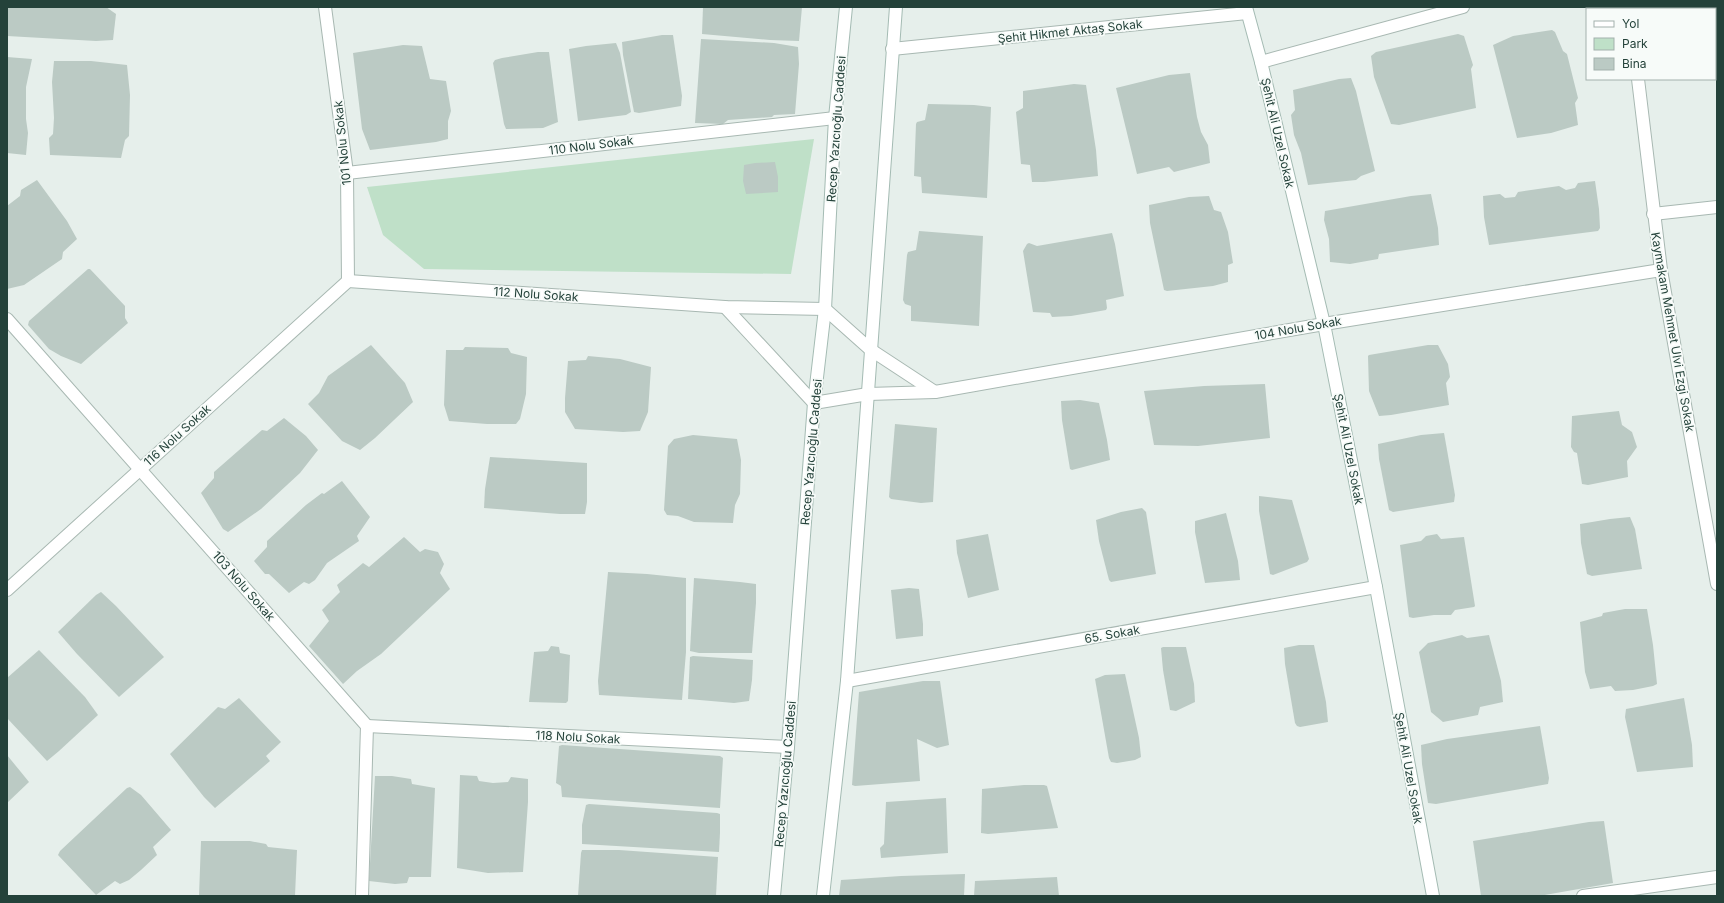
<svg xmlns="http://www.w3.org/2000/svg" width="1724" height="903" font-family="Inter,sans-serif">
  <rect width="100%" height="100%" fill="#e6efeb"/>
  <path fill="#bfe0c8" d="M814,139L791,274L424,269L383,235L367,187Z"/>
  <g fill="#bbcac4">
    <path d="M7,7H106L116,14L113,40L96,41L7,36Z"/>
    <path d="M703,7H802L799,41L770,40L702,34Z"/>
    <path d="M1552,30L1555,32L1563,51L1567,54L1578,98L1575,103L1578,125L1551,133L1517,138L1493,45L1513,36Z"/>
    <path d="M1458,34L1464,36L1473,65L1471,69L1476,108L1399,125L1391,124L1374,77L1371,56L1376,52Z"/>
    <path d="M662,35H673L682,96L681,106L639,113L634,112L623,55L622,42Z"/>
    <path d="M701,39L774,43L798,47L799,64L795,114L774,115L772,117L728,120L723,124L695,123Z"/>
    <path d="M616,43L620,53L631,112L626,115L578,121L569,49L586,46Z"/>
    <path d="M403,45L422,46L430,79L446,81L451,111L448,121V139L436,142L370,150L362,129L353,53Z"/>
    <path d="M538,52H549L558,122L543,128L506,129L504,124L493,63L495,60L502,58Z"/>
    <path d="M7,57L32,59L26,87V119L28,133L26,155L7,153Z"/>
    <path d="M54,61H91L127,65L130,95L129,136L125,140L121,158L50,155L49,138L53,134L54,118L52,82Z"/>
    <path d="M1190,73L1197,117L1201,132L1208,145L1210,163L1174,172L1169,167L1137,174L1116,88L1169,75Z"/>
    <path d="M1351,78L1356,91L1375,171L1361,176L1356,180L1308,185L1301,153L1294,135L1291,115L1295,110L1293,90L1339,79Z"/>
    <path d="M1074,84L1086,85L1096,150L1098,176L1044,182H1032L1030,165L1021,164L1016,112L1023,108V91Z"/>
    <path d="M928,104L974,105L991,107L987,198L922,193L921,177L914,176L916,124L917,122L925,120Z"/>
    <path d="M775,162L778,177V192L746,194L743,181L744,165L755,163Z"/>
    <path d="M37,180L67,221L77,239L63,252L62,259L24,285L7,289V206L20,196L21,190Z"/>
    <path d="M1595,181L1599,209L1600,228L1598,231L1489,245L1484,217L1483,196L1500,194L1505,198L1515,197L1518,192L1559,186L1566,190L1575,188L1578,183Z"/>
    <path d="M1431,194L1438,228L1439,245L1379,254L1378,259L1350,264L1330,262L1329,239L1324,220L1325,211L1411,196Z"/>
    <path d="M1209,196L1214,210L1221,212L1228,232L1233,263L1228,265V282L1213,286L1167,291L1164,290L1150,223L1149,205L1189,197Z"/>
    <path d="M919,231L983,236L979,326L911,321V306L905,304L903,300L907,255L908,252L916,250Z"/>
    <path d="M1112,233L1115,244L1124,296L1106,300L1107,308L1106,310L1089,313L1071,316L1052,317L1050,313L1033,312L1023,251L1027,244L1029,243L1037,246Z"/>
    <path d="M88,269H90L125,306V318L128,323L81,364L61,356L49,349L28,325L29,321Z"/>
    <path d="M371,345L405,383L413,402L375,438L360,450L342,441L308,404L319,393L328,376Z"/>
    <path d="M1428,345H1438L1448,364L1450,377L1446,383L1449,405L1391,415L1379,416L1369,391L1368,356L1369,355Z"/>
    <path d="M465,347L508,348L511,353L527,357L526,394L520,419L516,424H487L449,421L444,405L446,350H463Z"/>
    <path d="M588,356L620,359L651,367L648,412L640,431L623,432L575,429L565,412V398L568,361L586,360Z"/>
    <path d="M1265,384L1270,438L1198,446L1154,445L1144,391L1204,386Z"/>
    <path d="M1080,400L1099,403L1107,440L1110,460L1072,470L1070,469L1062,420L1061,401Z"/>
    <path d="M1619,411L1622,425L1632,432L1637,447L1627,461L1628,477L1588,485L1582,484L1577,453L1574,452L1571,447L1572,416Z"/>
    <path d="M284,418L306,436L318,450L300,473L261,509L228,532L223,529L201,493L214,478V472L262,430L267,431Z"/>
    <path d="M895,424L937,428L933,502L921,503L891,499L889,497Z"/>
    <path d="M1444,433L1455,495L1454,502L1393,512L1389,510L1379,459L1378,444L1421,435Z"/>
    <path d="M693,435L737,439L741,460L740,494L735,505L733,523L694,522L678,516L667,515L664,510L668,446L674,439Z"/>
    <path d="M490,457L587,463V502L585,514H560L484,508L485,489Z"/>
    <path d="M342,481L370,517L357,536L359,541L327,563L315,580L309,584L304,582L289,593L269,574H265L254,561L267,547V541L306,505L322,493L324,494Z"/>
    <path d="M1259,496L1292,500L1309,559L1307,562L1273,575L1270,574L1259,511Z"/>
    <path d="M1142,508L1146,512L1156,574L1111,582L1109,580L1099,541L1096,520L1121,512Z"/>
    <path d="M1226,513L1238,561L1240,580L1205,583L1195,532V521Z"/>
    <path d="M1630,517L1635,529L1642,569L1592,576L1587,574L1581,543L1580,524L1610,519Z"/>
    <path d="M988,534L999,590L968,598L957,553L956,540Z"/>
    <path d="M1437,534L1441,539L1464,537L1475,606L1474,607L1455,610L1451,615H1434L1413,618L1409,617L1400,545L1421,541L1426,536Z"/>
    <path d="M404,537L420,552L425,549L438,552L444,564L440,573L450,589L381,654L357,671L343,684L309,646L329,621L322,610L340,592L337,585L363,563L369,567Z"/>
    <path d="M608,572L647,574L686,578V652L682,700L599,695L598,681Z"/>
    <path d="M694,578L740,582L756,584V603L752,653H699L690,651Z"/>
    <path d="M909,588L919,589L923,624V636L896,639L891,590Z"/>
    <path d="M101,592L116,606L164,657L119,697L77,654L58,632L96,595Z"/>
    <path d="M1625,609H1647L1653,645L1657,684L1653,686L1633,690L1615,691L1611,686L1590,689L1585,672L1580,622L1602,616L1603,613Z"/>
    <path d="M1462,635L1467,638L1489,635L1501,681L1503,702L1480,707L1478,715L1443,722L1431,712L1419,652L1428,643Z"/>
    <path d="M1299,645H1314L1326,702L1328,722L1300,727L1297,726L1295,723L1285,664L1284,648Z"/>
    <path d="M551,646L559,647L560,653L570,655L568,701L566,703L529,702L534,652L548,651Z"/>
    <path d="M1163,647H1186L1194,684L1195,702L1176,711L1170,710L1163,670L1161,648Z"/>
    <path d="M39,650L85,697L98,715L59,751L47,761L7,718V678Z"/>
    <path d="M693,656L753,660L752,680L749,701L734,703L688,699L690,657Z"/>
    <path d="M1125,674L1139,738L1141,757L1135,760L1117,763L1111,762L1109,758L1095,679L1105,675Z"/>
    <path d="M923,681H940L949,745L937,748L917,739L920,781L855,786L852,785L859,692Z"/>
    <path d="M239,698L281,742L266,756L270,761L215,808L204,797L170,754L218,707L225,709Z"/>
    <path d="M1684,698L1692,745L1693,767L1637,772L1625,717L1626,709Z"/>
    <path d="M1540,726L1549,778L1548,784L1436,804L1428,803L1422,764L1421,745L1447,739Z"/>
    <path d="M562,745L720,756L723,758L720,808L562,797L561,786L556,783L559,746Z"/>
    <path d="M7,755L29,782L7,803Z"/>
    <path d="M460,775L477,776L479,781L493,783L508,782L511,777L528,779V802L523,872L488,873L457,868Z"/>
    <path d="M375,776H392L411,779L412,784L435,788L431,877H409L407,883L395,884L369,881Z"/>
    <path d="M1024,785H1044L1047,786L1058,828L988,834L981,833L982,789Z"/>
    <path d="M130,787L141,795L171,830L153,847L157,855L141,870L129,880L120,884L115,881L96,895L58,855L60,851L127,788Z"/>
    <path d="M946,798L948,853L881,858L880,848L884,844L886,802Z"/>
    <path d="M589,804L717,813L720,814V833L719,852L582,844V825L586,805Z"/>
    <path d="M1604,821L1613,883L1539,896H1481L1473,841L1589,822Z"/>
    <path d="M201,841H250L266,844L268,847L297,850L295,896H199Z"/>
    <path d="M582,850H619L718,857L716,896H578L581,853Z"/>
    <path d="M965,874L964,896H839L841,880L901,876Z"/>
    <path d="M1057,877L1059,896H974L975,881Z"/>
  </g>
  <g fill="none" stroke-linecap="round" stroke-linejoin="round">
    <defs>
      <g id="street">
        <path d="M325,7L347,173L348,281"/>
        <path d="M1629,7L1630,9"/>
        <path d="M892,49L1247,13"/>
        <path d="M1261,62L1463,7"/>
        <path d="M1638,79L1661,270L1717,584"/>
        <path d="M347,173L835,118"/>
        <path d="M1653,214L1717,207"/>
        <path d="M348,281L725,307L825,309L871,350L935,392"/>
        <path d="M725,307L814,403L868,394L935,392L1324,324L1661,270"/>
        <path d="M7,319L367,726L362,896"/>
        <path d="M7,590L348,281"/>
        <path d="M847,681L1376,587"/>
        <path d="M367,726L788,747"/>
        <path d="M1583,896L1717,877"/>
      </g>
      <g id="secondary">
        <path d="M1246,7L1261,62L1324,324L1376,587L1433,896"/>
        <path d="M774,896L788,747L814,403L825,309L835,118L846,7"/>
        <path d="M823,896L847,681L896,7"/>
      </g>
    </defs>
    <use href="#street" stroke="#a8b8b2" stroke-width="14"/>
    <use href="#secondary" stroke="#a4bbb3" stroke-width="14"/>
    <use href="#street" stroke="#fff" stroke-width="12"/>
    <use href="#secondary" stroke="#fff" stroke-width="12"/>
  </g>
  <g text-anchor="middle" dominant-baseline="central" stroke-width="3.5" stroke-linejoin="round" paint-order="stroke">
    <g font-size="12" fill="#24423a" stroke="#f7fbf9">
      <text transform="translate(1070 31) rotate(-6)">Şehit Hikmet Aktaş Sokak</text>
      <text transform="translate(836 129) rotate(-86)">Recep Yazıcıoğlu Caddesi</text>
      <text transform="translate(1278 133) rotate(77)">Şehit Ali Uzel Sokak</text>
      <text transform="translate(342 143) rotate(-96)">101 Nolu Sokak</text>
      <text transform="translate(591 145) rotate(-7)">110 Nolu Sokak</text>
      <text transform="translate(536 294) rotate(4)">112 Nolu Sokak</text>
      <text transform="translate(1298 328) rotate(-10)">104 Nolu Sokak</text>
      <text transform="translate(1673 332) rotate(80)">Kaymakam Mehmet Ulvi Ezgi Sokak</text>
      <text transform="translate(177 435) rotate(-42)">116 Nolu Sokak</text>
      <text transform="translate(1349 449) rotate(79)">Şehit Ali Uzel Sokak</text>
      <text transform="translate(811 452) rotate(-85)">Recep Yazıcıoğlu Caddesi</text>
      <text transform="translate(244 586) rotate(49)">103 Nolu Sokak</text>
      <text transform="translate(1112 634) rotate(-10)">65. Sokak</text>
      <text transform="translate(578 737) rotate(3)">118 Nolu Sokak</text>
      <text transform="translate(1409 768) rotate(80)">Şehit Ali Uzel Sokak</text>
      <text transform="translate(785 774) rotate(-85)">Recep Yazıcıoğlu Caddesi</text>
    </g>
  </g>
  <rect width="1724" height="903" fill="none" stroke="#24423a" stroke-width="16"/>
  <rect x="1586" y="8" width="130" height="72" fill="#f7fbf9" stroke="#a3b1ad"/>
  <rect x="1594" y="21" width="20" height="6" fill="#ffffff" stroke="#a3b1ad"/>
  <text x="1622" y="28" font-size="12" fill="#24423a">Yol</text>
  <rect x="1594" y="38" width="20" height="12" fill="#bfe0c8" stroke="#a3b1ad"/>
  <text x="1622" y="48" font-size="12" fill="#24423a">Park</text>
  <rect x="1594" y="58" width="20" height="12" fill="#bbcac4" stroke="#a3b1ad"/>
  <text x="1622" y="68" font-size="12" fill="#24423a">Bina</text>
</svg>
